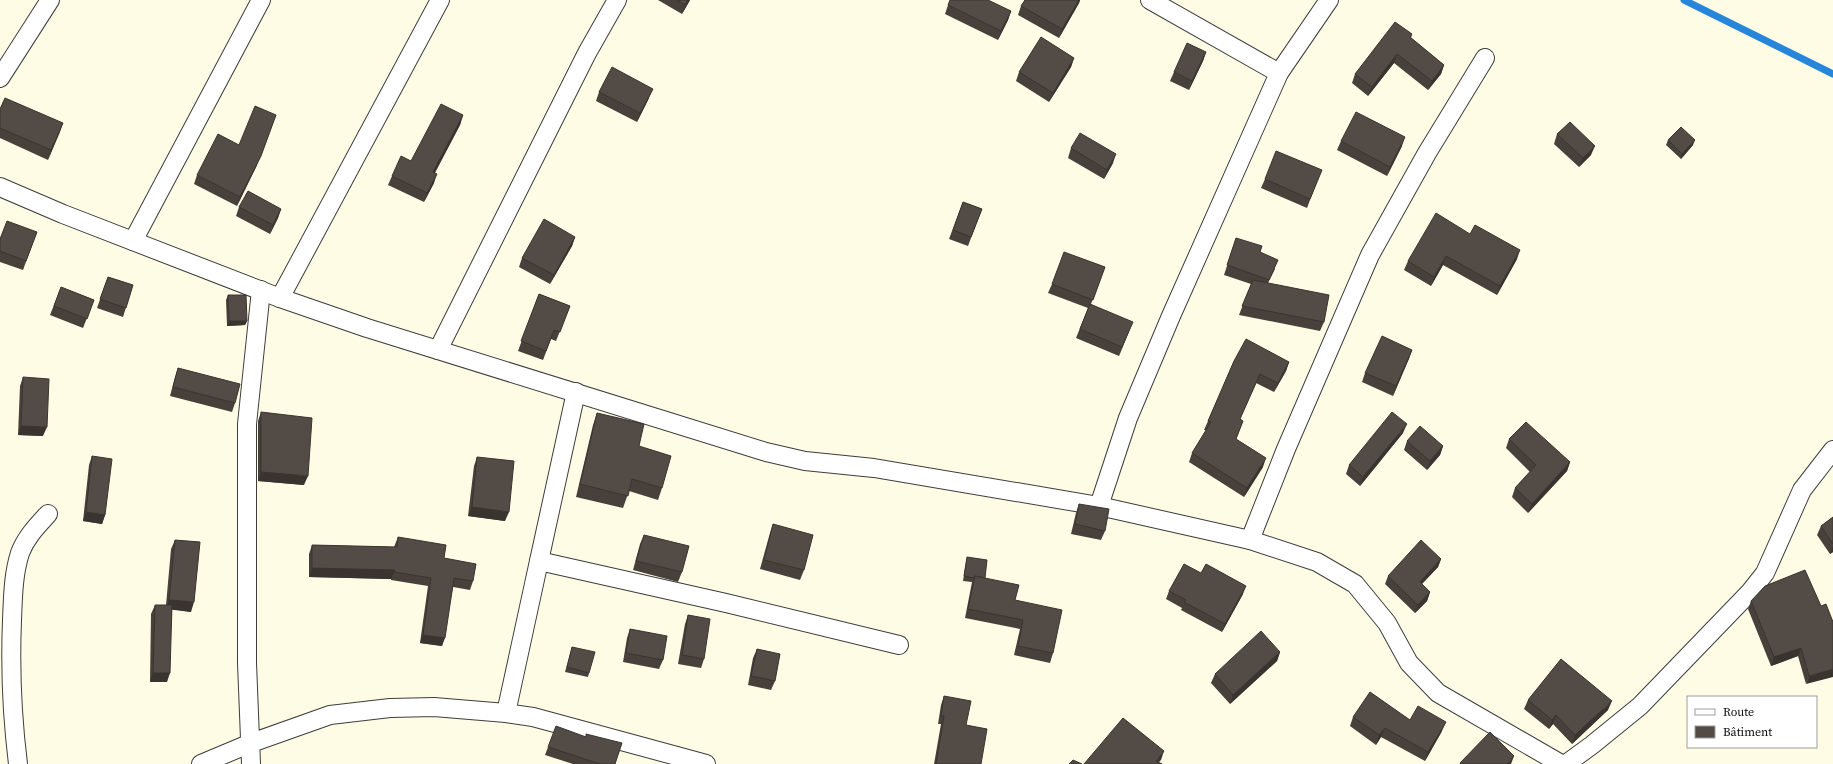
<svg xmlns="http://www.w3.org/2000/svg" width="1833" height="764" font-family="'Source Serif 4',serif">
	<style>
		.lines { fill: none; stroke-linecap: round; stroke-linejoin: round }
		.stream { stroke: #2686d9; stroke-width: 7 }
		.minor-casing { stroke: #3d3d3d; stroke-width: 20 }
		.minor { stroke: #fff; stroke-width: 18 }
		.wall { fill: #47403b }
		.shaded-wall { fill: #3a3430 }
		.building { fill: #534b45; stroke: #3a3430 }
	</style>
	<rect width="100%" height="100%" fill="#fffce6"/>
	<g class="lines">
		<polyline class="stream" points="1684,0 1833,74"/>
		<defs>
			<g id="minor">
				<polyline points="1150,0 1279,73"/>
				<polyline points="0,78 50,0"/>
				<polyline points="0,187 63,214 280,298 367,328 766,452 805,461 874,468 1099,506 1250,540 1317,562 1355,584 1387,623 1409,663 1438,693 1561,764"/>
				<polyline points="133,241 261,0"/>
				<polyline points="280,298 440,0"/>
				<polyline points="438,350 587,53 617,0"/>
				<polyline points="1099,506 1128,418 1171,316 1279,73 1329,0"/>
				<polyline points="1250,540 1286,449 1370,255 1427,153 1485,58"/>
				<polyline points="539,561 576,392"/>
				<polyline points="506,713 539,561 726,603 899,645"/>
				<path d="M18 764C12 716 10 669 12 620 13 598 13 575 20 553 26 537 37 526 48 514"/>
				<polyline points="201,764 251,743 330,715 390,708 434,707 506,713 533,717 706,764"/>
				<polyline points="251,764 247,663 247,424 261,290"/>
				<polyline points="1566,764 1592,745 1640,706 1750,592 1765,573 1802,490 1833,450"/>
			</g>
		</defs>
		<use href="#minor" class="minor-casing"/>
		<use href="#minor" class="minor"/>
	</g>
	<g class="wall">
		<polygon points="658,0 690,0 682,14"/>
		<polygon points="1025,0 1080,0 1079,3 1059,38 1018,15 1021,6"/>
		<polygon points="948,5 1011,11 1008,20 998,40 945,14"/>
		<polygon points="1412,34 1411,38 1444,65 1441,74 1428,90 1394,63 1368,96 1352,83 1355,74"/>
		<polygon points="1206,52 1203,61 1189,90 1170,81 1174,72"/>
		<polygon points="1074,58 1071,67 1049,102 1016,81 1019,72"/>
		<polygon points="599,92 649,98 637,122 596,101"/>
		<polygon points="0,109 63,123 48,160 0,138"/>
		<polygon points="463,115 460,125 435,173 434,183 424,202 388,185 392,176 411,161"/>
		<polygon points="1557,134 1591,155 1579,167 1554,144"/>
		<polygon points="1668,140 1693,145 1681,159 1666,145"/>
		<polygon points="1341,141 1402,146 1387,176 1337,150"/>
		<polygon points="1071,148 1113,163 1104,179 1068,158"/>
		<polygon points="257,165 237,206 194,184 197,175"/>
		<polygon points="1265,179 1318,179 1307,208 1261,188"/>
		<polygon points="963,202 982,209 968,246 949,239"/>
		<polygon points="239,207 281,209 278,218 270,234 236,216"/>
		<polygon points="37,232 23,270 0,262 0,239"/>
		<polygon points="1470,234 1517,259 1497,295 1443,265 1431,286 1404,270 1408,261"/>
		<polygon points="575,237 572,246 550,284 519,267 522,258"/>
		<polygon points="1236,238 1260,252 1275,269 1268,283 1324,322 1320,331 1239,315 1251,284 1224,275"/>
		<polygon points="1105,267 1091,304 1129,331 1119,356 1076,338 1088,308 1048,293 1052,284"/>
		<polygon points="108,277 133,285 123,317 97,308"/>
		<polygon points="61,287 94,300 83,328 50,315"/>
		<polygon points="539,294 570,306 556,341 551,339 543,360 518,351"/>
		<polygon points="228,295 247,321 245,325 227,326 226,300"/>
		<polygon points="1412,350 1393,396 1362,382 1365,373"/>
		<polygon points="1234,361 1289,362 1286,371 1274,392 1256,383 1240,419 1243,421 1236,439 1263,467 1244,497 1189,462 1192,453 1206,430 1204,430 1208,421"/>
		<polygon points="178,368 235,403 232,412 170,396 175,377"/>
		<polygon points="23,377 43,436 18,435 20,386"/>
		<polygon points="261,412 304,485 258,481 258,421"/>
		<polygon points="597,413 639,446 662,488 658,500 629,491 623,508 576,497 593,425"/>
		<polygon points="1403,433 1360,486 1346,474 1349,465"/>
		<polygon points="1509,439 1570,462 1567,471 1528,513 1512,497 1515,488 1530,472 1506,448"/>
		<polygon points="1407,441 1443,446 1440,455 1427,470 1404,450"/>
		<polygon points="92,456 105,515 102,524 83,521 89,465"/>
		<polygon points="477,457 505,521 468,516 474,466"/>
		<polygon points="1079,504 1105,531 1101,540 1071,534 1076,513"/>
		<polygon points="1833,517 1833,552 1830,554 1817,535 1821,526"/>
		<polygon points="773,524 804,570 800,580 760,569 770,533"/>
		<polygon points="644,535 682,572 678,582 633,570 640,544"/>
		<polygon points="398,537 444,558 473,581 470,590 453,587 442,646 420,643 428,586 391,580 391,579 309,577 309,554 312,545 394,547"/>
		<polygon points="175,540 191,612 172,609 167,682 150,682 151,614 155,605 166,605 171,549"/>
		<polygon points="967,557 985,578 1015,600 1053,653 1050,663 1014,655 1020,629 965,618 972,582 963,581 966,562"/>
		<polygon points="1441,559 1438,567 1422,584 1430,592 1427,601 1415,613 1385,584 1388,576"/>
		<polygon points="1201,573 1243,594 1222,632 1181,610 1182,608 1166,599 1169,591"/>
		<polygon points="1751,601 1821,606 1833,622 1806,684 1798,656 1771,666 1748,609"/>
		<polygon points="688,615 704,659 701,668 678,664 685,624"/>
		<polygon points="630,629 663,660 659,669 623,662 627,638"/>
		<polygon points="572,647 589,673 588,677 565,672"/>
		<polygon points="757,649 775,681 771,690 748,685 753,658"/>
		<polygon points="1280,652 1277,661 1230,704 1211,683 1215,674"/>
		<polygon points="944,696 966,725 981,764 934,764 941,724 938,724 941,705"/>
		<polygon points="1528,700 1608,710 1572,744 1553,724 1549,729 1524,709"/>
		<polygon points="1353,717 1410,720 1442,731 1425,761 1381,737 1376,745 1350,726"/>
		<polygon points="586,737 615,764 573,764 545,755 548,747"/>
	</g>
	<g class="shaded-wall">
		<polygon points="688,0 690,0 682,14 685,5"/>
		<polygon points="1079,0 1080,0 1079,3 1059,38 1062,29"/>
		<polygon points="1011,11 1008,20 998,40 1001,31"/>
		<polygon points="1206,52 1203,61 1189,90 1192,81"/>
		<polygon points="1397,54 1394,63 1368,96 1372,87"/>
		<polygon points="1074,58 1071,67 1049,102 1053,93"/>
		<polygon points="1444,65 1441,74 1428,90 1432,81"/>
		<polygon points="653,89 649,98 637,122 640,113"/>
		<polygon points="276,115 257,165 237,206 240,197"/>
		<polygon points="463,115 460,125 430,181 433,172"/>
		<polygon points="63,123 60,132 48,160 51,150"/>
		<polygon points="1405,137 1402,146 1387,176 1390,167"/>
		<polygon points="1695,140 1693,145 1681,159 1682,154"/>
		<polygon points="1595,146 1591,155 1579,167 1583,158"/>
		<polygon points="1116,154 1113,163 1104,179 1107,170"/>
		<polygon points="437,174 434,183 424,202 427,193"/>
		<polygon points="281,209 278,218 270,234 273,225"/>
		<polygon points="575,237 572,246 550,284 554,275"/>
		<polygon points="1520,250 1517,259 1497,295 1500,286"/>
		<polygon points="1446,256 1443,265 1431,286 1434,277"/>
		<polygon points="229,321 247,321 245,325 227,326"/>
		<polygon points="1133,322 1129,331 1119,356 1122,347"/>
		<polygon points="1412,350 1409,359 1393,396 1396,386"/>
		<polygon points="1289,362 1286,371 1274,392 1278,383"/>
		<polygon points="1407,424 1403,433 1360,486 1363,477"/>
		<polygon points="21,426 47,427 43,436 18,435"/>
		<polygon points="1443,446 1440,455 1427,470 1430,461"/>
		<polygon points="1266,458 1263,467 1244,497 1247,488"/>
		<polygon points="1570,462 1567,471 1528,513 1532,504"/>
		<polygon points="261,472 308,476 304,485 258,481"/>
		<polygon points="472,507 509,512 505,521 468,516"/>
		<polygon points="86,512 105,515 102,524 83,521"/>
		<polygon points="1833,546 1833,552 1830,554"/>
		<polygon points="1441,559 1438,567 1416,590 1420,582"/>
		<polygon points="312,568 395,570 391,579 309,577"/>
		<polygon points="1246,586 1243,594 1222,632 1225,624"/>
		<polygon points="1430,592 1427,601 1415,613 1418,605"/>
		<polygon points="169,600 194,602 191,612 166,609"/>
		<polygon points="423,635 445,638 442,646 420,643"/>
		<polygon points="1801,648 1798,656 1771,666 1774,657"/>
		<polygon points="1280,652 1277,661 1230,704 1233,695"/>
		<polygon points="1833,669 1833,677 1806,684 1809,676"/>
		<polygon points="153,673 170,673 167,682 150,682"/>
		<polygon points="1612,701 1608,710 1572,744 1575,735"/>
		<polygon points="1556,715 1553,724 1549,729 1552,720"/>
		<polygon points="1446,722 1442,731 1425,761 1428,752"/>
		<polygon points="1385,728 1381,737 1376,745 1379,735"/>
		<polygon points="1164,751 1161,760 1157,764 1156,761"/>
		<polygon points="1514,756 1511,764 1507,764"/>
	</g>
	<g class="building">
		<polygon points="677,0 688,0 685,5"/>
		<polygon points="950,0 988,0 1011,11 1001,31 948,5"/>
		<polygon points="1025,0 1079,0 1062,29 1021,6"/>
		<polygon points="1395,22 1412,34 1410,37 1444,65 1432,81 1397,54 1372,87 1355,74"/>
		<polygon points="1041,37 1074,58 1053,93 1019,72"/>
		<polygon points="1187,43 1206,52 1192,81 1174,72"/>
		<polygon points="612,67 653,89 640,113 599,92"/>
		<polygon points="5,98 63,123 51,150 0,128 0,109"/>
		<polygon points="441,104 463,115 433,172 437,174 427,193 392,176 401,156 411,161"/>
		<polygon points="255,106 276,115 261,156 240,197 197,175 218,134 239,145"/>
		<polygon points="1356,112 1405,137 1390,167 1341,141"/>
		<polygon points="1570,122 1595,146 1583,158 1557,134"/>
		<polygon points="1681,127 1695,140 1682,154 1668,140"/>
		<polygon points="1080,133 1116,154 1107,170 1071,148"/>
		<polygon points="1276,151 1322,170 1310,199 1265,179"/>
		<polygon points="248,191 281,209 273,225 239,207"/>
		<polygon points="963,202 982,209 971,237 953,230"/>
		<polygon points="1436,213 1470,234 1475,225 1520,250 1500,286 1446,256 1434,277 1408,261"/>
		<polygon points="544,219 575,237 554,275 522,258"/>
		<polygon points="7,221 37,232 26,261 0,251 0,239"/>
		<polygon points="1236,238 1262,246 1260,252 1278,260 1269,280 1227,265"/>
		<polygon points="1064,252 1105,267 1093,300 1052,284"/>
		<polygon points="108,277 133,285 126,308 100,299"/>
		<polygon points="1253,280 1329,295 1324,322 1242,306"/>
		<polygon points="61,287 94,300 87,319 54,306"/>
		<polygon points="539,294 570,306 560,332 554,330 546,351 521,341"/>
		<polygon points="228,295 246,295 247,321 229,321"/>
		<polygon points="1090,304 1133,322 1122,347 1080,329"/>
		<polygon points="1382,336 1412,350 1396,386 1365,373"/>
		<polygon points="1246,339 1289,362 1278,383 1260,374 1240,419 1243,421 1236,439 1266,458 1247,488 1192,453 1211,422 1208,421 1234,361"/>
		<polygon points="178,368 240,384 235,403 173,387"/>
		<polygon points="23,377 49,379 47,427 21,426"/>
		<polygon points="261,412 312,418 308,476 261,472"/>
		<polygon points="1392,412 1407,424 1363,477 1349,465"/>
		<polygon points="597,413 644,424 639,446 671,456 662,488 632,479 628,496 580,484"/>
		<polygon points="1526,422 1570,462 1532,504 1515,488 1536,465 1509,439"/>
		<polygon points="1420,426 1443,446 1430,461 1407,441"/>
		<polygon points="92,456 112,459 105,515 86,512"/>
		<polygon points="477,457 514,461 509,512 472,507"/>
		<polygon points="1079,504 1109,509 1105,531 1075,524"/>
		<polygon points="1833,517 1833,544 1821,526"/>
		<polygon points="773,524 813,535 804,570 764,560"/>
		<polygon points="644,535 689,546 682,572 636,561"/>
		<polygon points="398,537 446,545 444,558 476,564 473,581 454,578 445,638 423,635 431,578 394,572 395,570 312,568 312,545 397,547"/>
		<polygon points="175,540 200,542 194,602 169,600"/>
		<polygon points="1421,540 1441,559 1420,582 1430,592 1418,605 1388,576"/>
		<polygon points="967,557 987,560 985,578 975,576 974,578 964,576"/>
		<polygon points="1184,564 1201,573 1206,564 1246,586 1225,624 1184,602 1186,600 1169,591"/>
		<polygon points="1805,570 1821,606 1826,604 1833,622 1833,669 1809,676 1801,648 1774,657 1751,601 1765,586"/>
		<polygon points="975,576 1019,585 1015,600 1062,610 1053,653 1018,646 1023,620 968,609"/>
		<polygon points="155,605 172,605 170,673 153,673"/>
		<polygon points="688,615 710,619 704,659 682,655"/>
		<polygon points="630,629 667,636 663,660 626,653"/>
		<polygon points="1261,631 1280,652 1233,695 1215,674"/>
		<polygon points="572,647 595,652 589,673 567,667"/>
		<polygon points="757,649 780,654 775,681 751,676"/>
		<polygon points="1561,659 1612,701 1575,735 1556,715 1552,720 1528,700"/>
		<polygon points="1370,692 1410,720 1418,706 1446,722 1428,752 1385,728 1379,735 1353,717"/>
		<polygon points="944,696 971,701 966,725 987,729 981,764 936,764 944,716 941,716"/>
		<polygon points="1123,718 1164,751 1156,761 1162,764 1084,764"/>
		<polygon points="556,726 586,737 586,734 622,743 615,764 600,764 548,747"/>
		<polygon points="1490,732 1514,756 1507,764 1461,764 1460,763"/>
		<polygon points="1073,760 1082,764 1069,764"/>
	</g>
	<rect x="1687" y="696" width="130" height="52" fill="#ffffff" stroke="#9d9d9d"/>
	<rect x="1695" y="709" width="20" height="6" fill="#ffffff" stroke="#9d9d9d"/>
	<text x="1723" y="716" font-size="12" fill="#0a0a0a">Route</text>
	<rect x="1695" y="726" width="20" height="12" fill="#534b45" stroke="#9d9d9d"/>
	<text x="1723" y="736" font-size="12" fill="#0a0a0a">Bâtiment</text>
</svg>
